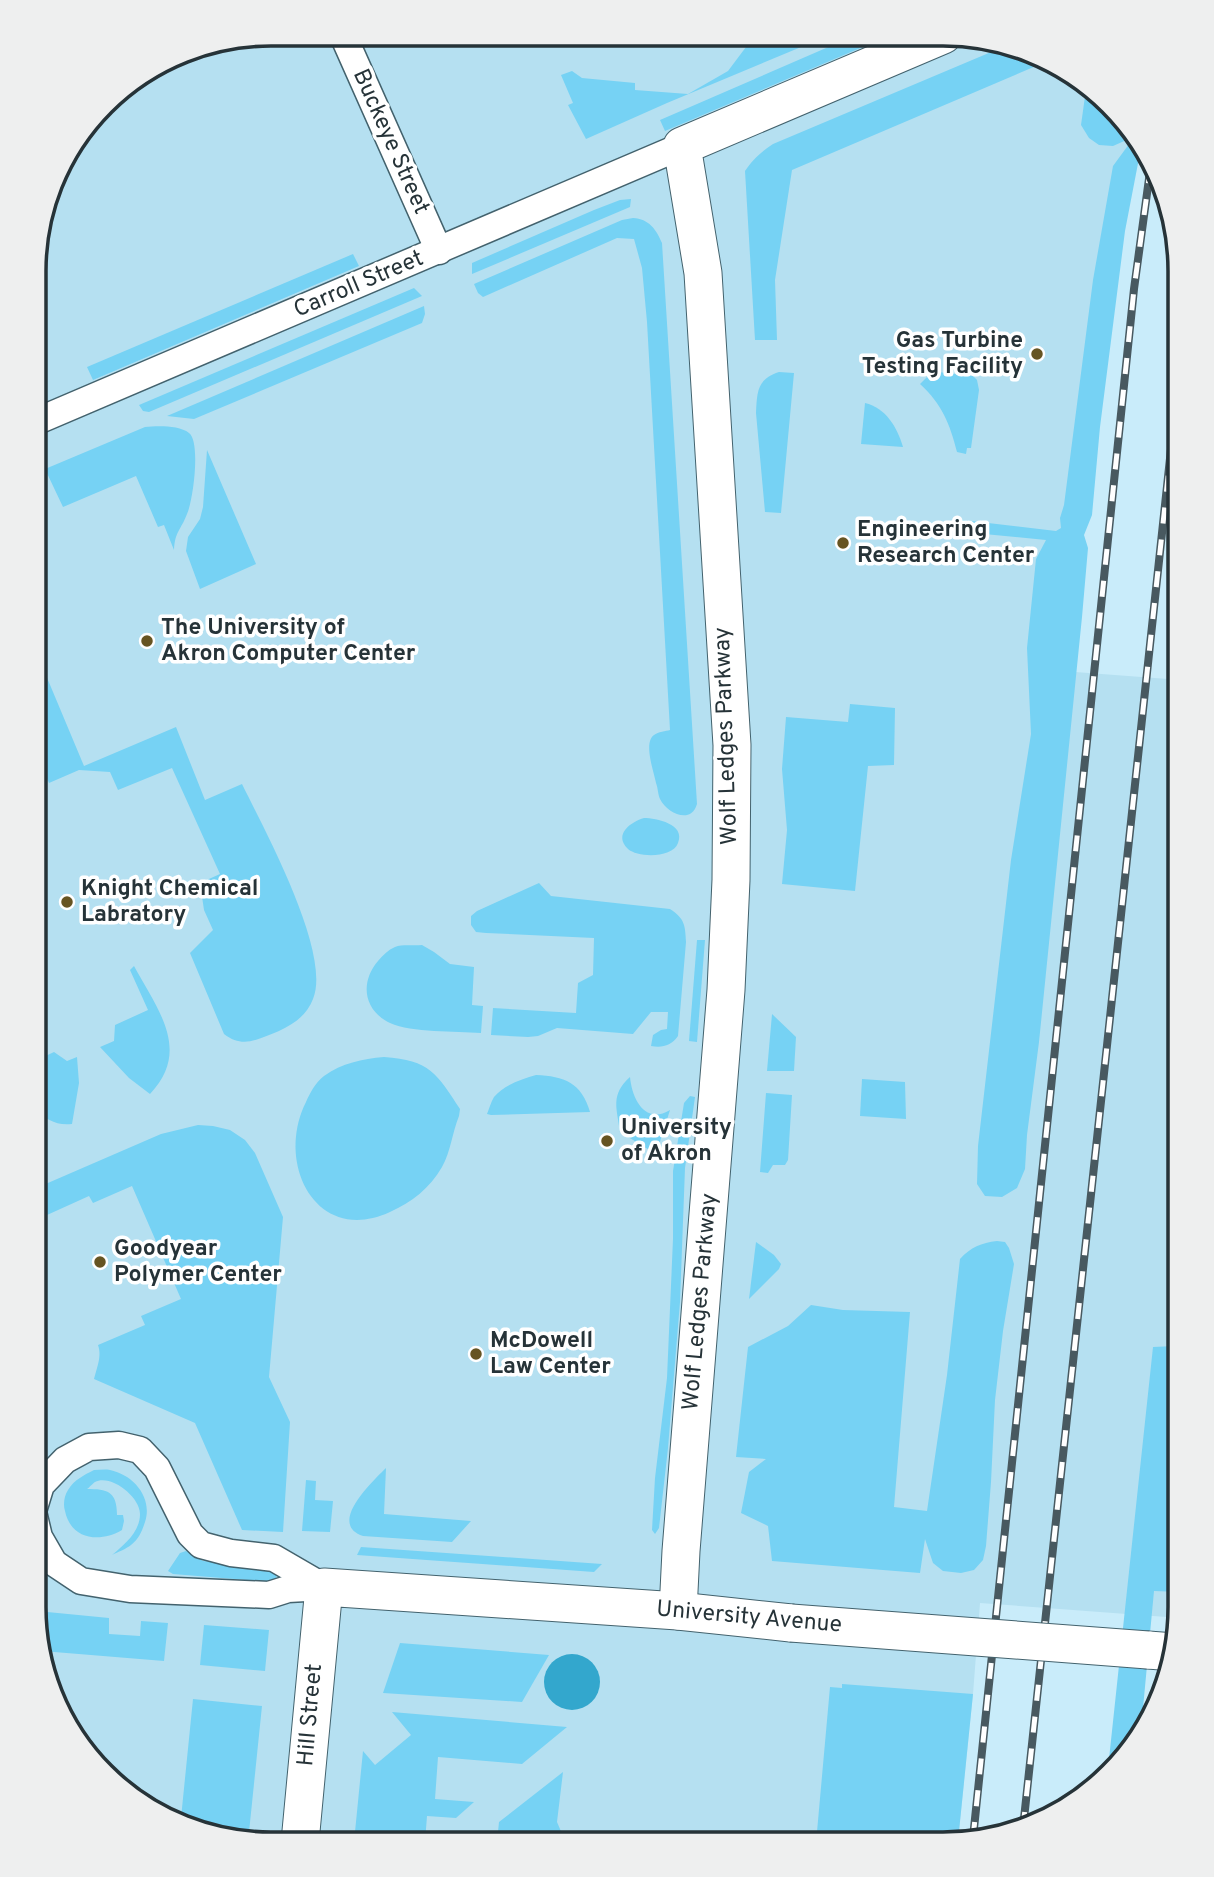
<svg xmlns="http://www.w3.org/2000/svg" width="1214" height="1877" font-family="Overpass,sans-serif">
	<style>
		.built { fill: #b5e0f1 }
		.green { fill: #76d2f4 }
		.water { fill: #33a7cd }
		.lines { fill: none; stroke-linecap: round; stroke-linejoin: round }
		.street-casing { stroke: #43626d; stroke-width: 29 }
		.secondary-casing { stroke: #43626d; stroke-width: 39 }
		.street { stroke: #fff; stroke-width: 26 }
		.secondary { stroke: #fff; stroke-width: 37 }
		.rail-casing { stroke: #485960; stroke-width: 8 }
		.rail { stroke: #fff; stroke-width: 5; stroke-dasharray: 16; stroke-linecap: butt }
		.secondary-bridge-casing { stroke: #43626d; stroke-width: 39; stroke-linecap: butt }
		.secondary-bridge { stroke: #fff; stroke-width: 37 }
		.poi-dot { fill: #665422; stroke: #fff; stroke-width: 2.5 }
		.labels { text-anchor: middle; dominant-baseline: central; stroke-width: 7; stroke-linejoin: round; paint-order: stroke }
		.street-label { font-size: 23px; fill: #263338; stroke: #fff }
		.poi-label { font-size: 23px; font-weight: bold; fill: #263338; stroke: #fff; text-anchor: start }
		.rim { fill: none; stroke: #263338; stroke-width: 3.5 }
	</style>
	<rect width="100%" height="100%" fill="#c9ecfa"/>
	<polygon class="built" points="270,33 975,35 1088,82 1130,137 1078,512 1062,671 1181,680 1180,1618 980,1603 973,1694 958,1841 944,1844 240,1842 126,1795 51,1698 33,1607 35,240 58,165 114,92 180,51"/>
	<g class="green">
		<polygon points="755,35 830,35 667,103 586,139 568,105 573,103 561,75 572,71 582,78 635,83 635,90 688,94 728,71"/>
		<polygon points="856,35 891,35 665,131 660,120"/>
		<path d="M1003 47 1043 63 792 170 775 280 777 340H755L745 171C753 159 761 152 773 144Z"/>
		<polygon points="1087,82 1088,82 1131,138 1113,146 1099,145 1089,138 1081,125"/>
		<polygon points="1132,140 1140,150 1140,153 1125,231 1100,427 1092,515 1084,535 1088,548 1082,617 1039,1042 1027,1135 1025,1169 1017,1188 1002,1197 985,1196 977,1184 978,1146 1011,860 1031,734 1027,648 1036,559 1046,540 953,531 954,519 1056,531 1061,528 1060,518 1064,505 1093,280 1113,166"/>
		<polygon points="631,199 630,207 472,274 472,263 594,210 620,200"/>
		<path d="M633 218C649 219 656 229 662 243L697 804C691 825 667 813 660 799 658 795 658 788 656 783 654 772 643 743 654 735 658 732 666 731 670 730L647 322 642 268 634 239 617 238 483 297 478 293 474 284 622 220Z"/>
		<polygon points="353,254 359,266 93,380 87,367"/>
		<polygon points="414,288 422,296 149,412 143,411 139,405"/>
		<polygon points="424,306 425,314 422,323 194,419 167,416"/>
		<path d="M779 372 794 373 781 513 765 512 756 413C757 392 757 379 779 372Z"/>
		<path d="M938 372 973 376 977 380 979 390 971 448H967L966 454 957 452C950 424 942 404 920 384L929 375Z"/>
		<path d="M865 403C886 408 897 427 903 447L861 444Z"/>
		<path d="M145 427C157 426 179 425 189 433 201 442 193 501 187 514 181 530 175 531 174 550L164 525 158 527 136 476 63 507 45 469Z"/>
		<polygon points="207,450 256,564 200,589 186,551 188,537 200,519 203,507"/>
		<path d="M35 649 84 766 176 727 205 800 242 784C264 829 332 953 313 999 307 1015 294 1024 279 1031 258 1039 243 1049 224 1034L190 953 213 930 204 910 200 883 220 874 172 768 118 790 110 772 79 770 49 783 34 749 35 690 41 687 35 670Z"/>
		<polygon points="850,704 895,708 894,765 868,766 855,891 782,884 787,830 782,769 786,717 848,722"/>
		<path d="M644 818C656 818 686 824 678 843 673 858 638 858 628 849 613 834 631 822 644 818Z"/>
		<path d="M539 883 551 896 670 909C685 919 685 925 686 942L678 1036C671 1046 662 1048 651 1046L653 1035 661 1030 667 1029 668 1012H651L633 1034 557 1028 538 1036 528 1037 491 1035 493 1008 576 1013 578 983 593 975 594 938 486 933 476 932 471 925V916L477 911Z"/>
		<polygon points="697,940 705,940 697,1042 689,1041"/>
		<path d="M422 945 434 952 450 964 474 967 472 1005 483 1006 481 1033C455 1031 412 1033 390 1023 363 1010 360 982 378 961 383 955 388 950 395 947 402 944 414 946 422 945Z"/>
		<path d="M134 966C157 1009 192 1050 150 1094L129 1078 100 1047 114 1041 115 1025 148 1010 130 970Z"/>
		<polygon points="772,1014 796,1037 794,1071 767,1071"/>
		<path d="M54 1052 67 1061 77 1057 79 1083 72 1124C56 1126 46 1119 34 1109V1055L37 1060Z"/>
		<path d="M384 1057C430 1060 437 1074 460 1109L459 1116C452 1133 451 1151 442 1167 430 1188 412 1202 390 1212 316 1246 275 1163 306 1102 310 1093 315 1083 324 1076 342 1063 362 1059 384 1057Z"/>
		<path d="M536 1075C564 1076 582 1083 590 1112L491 1115 487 1114C489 1109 491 1102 494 1097 504 1085 522 1079 536 1075Z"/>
		<path d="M630 1077C632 1099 645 1125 670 1110L658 1148 651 1151 620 1132C617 1108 610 1095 630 1077Z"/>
		<polygon points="862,1079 905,1082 906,1119 860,1116"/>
		<polygon points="766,1093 792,1095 788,1160 785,1165 773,1165 768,1173 760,1172"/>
		<polygon points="690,1096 695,1097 685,1168 680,1302 668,1448 659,1528 655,1534 652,1530 655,1478 667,1378 673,1239 673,1171 684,1103"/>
		<path d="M198 1125 213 1126 230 1130 245 1140 255 1153 283 1217 269 1377 290 1422 283 1532 242 1530 195 1423 94 1379C97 1367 102 1356 98 1345L145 1325 141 1316 181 1299 132 1186 93 1203 89 1196 47 1215 34 1226V1189L161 1134Z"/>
		<path d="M997 1241 1005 1242 1009 1248 1014 1264 1003 1331 995 1400 991 1482 986 1546 983 1560 974 1570 961 1573 943 1571 933 1563 925 1539 920 1573 772 1561 768 1526 741 1513 749 1472 766 1459 736 1457 748 1347 788 1326 811 1305 843 1310 910 1312 894 1507 927 1511 947 1375 960 1259C971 1247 981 1243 997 1241Z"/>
		<polygon points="756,1242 774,1255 781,1264 779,1269 749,1299"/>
		<polygon points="1180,1282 1180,1592 1154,1591 1143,1708 1150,1716 1132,1751 1121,1759 1109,1759 1153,1347 1175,1346"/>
		<path d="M386 1468 384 1514 471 1521 452 1542 363 1536C327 1524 372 1482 386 1468Z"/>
		<path d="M94 1470C99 1470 105 1469 110 1470 134 1475 153 1498 145 1522 142 1531 139 1539 131 1545 126 1549 118 1552 112 1555 124 1545 140 1532 140 1514 140 1497 111 1474 95 1482 93 1483 89 1488 87 1489 107 1489 117 1491 117 1515H123L124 1521 122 1530C100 1543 71 1540 65 1511 63 1505 64 1496 68 1490 74 1480 84 1475 94 1470Z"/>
		<polygon points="306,1480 316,1481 315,1500 333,1501 330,1532 302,1531"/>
		<polygon points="361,1547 602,1564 594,1572 357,1555"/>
		<polygon points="186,1551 203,1561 274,1567 278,1572 276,1578 270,1582 173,1574 168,1571 180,1553"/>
		<polygon points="37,1611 109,1618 109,1634 140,1636 141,1621 168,1623 164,1661 42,1651 36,1622"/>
		<polygon points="204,1625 269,1630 265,1671 200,1665"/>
		<polygon points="400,1643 549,1655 522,1702 383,1693"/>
		<polygon points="842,1684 973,1694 958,1841 944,1844 816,1843 830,1687 842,1688"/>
		<polygon points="193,1699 262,1706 248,1842 240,1842 181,1818"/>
		<polygon points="392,1712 567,1727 522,1764 438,1757 435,1799 474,1802 456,1818 427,1816 425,1842 354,1842 363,1751 375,1765 411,1735"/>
		<polygon points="563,1772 557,1822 566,1843 497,1842 499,1822"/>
	</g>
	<circle class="water" cx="572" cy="1682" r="28"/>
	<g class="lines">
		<defs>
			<g id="street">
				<polyline points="342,33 439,251"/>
				<polyline points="35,422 682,146"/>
				<polyline points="33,1511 41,1485 65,1460 89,1447 119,1445 140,1450 157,1468 190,1534 201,1545 231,1553 274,1558 324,1587"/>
				<polyline points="33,1512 39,1537 54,1563 81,1581 130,1589 269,1595 288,1589 324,1587"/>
			</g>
			<g id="secondary">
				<polyline points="678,1611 681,1551 726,990 731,880 732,745 703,273 682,146 943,35"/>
				<polyline points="1148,1650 1174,1652"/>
				<polyline points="300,1842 324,1587 678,1611 791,1623"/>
			</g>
		</defs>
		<use href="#street" class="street-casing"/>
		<use href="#secondary" class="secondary-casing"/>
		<use href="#street" class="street"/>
		<use href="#secondary" class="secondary"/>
		<defs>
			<g id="rail">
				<polyline points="1023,1828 1181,356"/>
				<polyline points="973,1838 1134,289 1151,164"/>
			</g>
		</defs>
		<use href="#rail" class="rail-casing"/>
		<use href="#rail" class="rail"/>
		<defs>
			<polyline id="secondary-bridge" points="791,1623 1148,1650"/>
		</defs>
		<use href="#secondary-bridge" class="secondary-bridge-casing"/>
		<use href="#secondary-bridge" class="secondary-bridge"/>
	</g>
	<g class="poi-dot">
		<circle cx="1037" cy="354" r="7"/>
		<circle cx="843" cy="543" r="7"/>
		<circle cx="147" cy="641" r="7"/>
		<circle cx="67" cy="902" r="7"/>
		<circle cx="607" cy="1141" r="7"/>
		<circle cx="100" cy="1262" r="7"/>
		<circle cx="476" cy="1354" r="7"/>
	</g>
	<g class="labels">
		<g class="street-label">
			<text transform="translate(390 142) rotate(66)">Buckeye Street</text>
			<text transform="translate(359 285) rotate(-23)">Carroll Street</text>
			<text transform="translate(727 736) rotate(-92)">Wolf Ledges Parkway</text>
			<text transform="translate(701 1302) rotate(-85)">Wolf Ledges Parkway</text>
			<text transform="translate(749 1618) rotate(5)">University Avenue</text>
			<text transform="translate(311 1715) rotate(-85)">Hill Street</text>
		</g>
		<g class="poi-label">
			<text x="1023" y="341" text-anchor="end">Gas Turbine<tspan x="1023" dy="26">Testing Facility</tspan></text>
			<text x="857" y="530">Engineering<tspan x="857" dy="26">Research Center</tspan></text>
			<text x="161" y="628">The University of<tspan x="161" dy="26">Akron Computer Center</tspan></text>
			<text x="81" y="889">Knight Chemical<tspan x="81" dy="26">Labratory</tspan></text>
			<text x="621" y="1128">University<tspan x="621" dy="26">of Akron</tspan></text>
			<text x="114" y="1249">Goodyear<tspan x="114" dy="26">Polymer Center</tspan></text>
			<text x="490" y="1341">McDowell<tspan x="490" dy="26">Law Center</tspan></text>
		</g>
	</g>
	<path d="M0 0H1214V1877H0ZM271 46H943A225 225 0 0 1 1168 271V1607A225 225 0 0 1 943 1832H271A225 225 0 0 1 46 1607V271A225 225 0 0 1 271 46Z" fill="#eeefef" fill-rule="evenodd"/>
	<path class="rim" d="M271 46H943A225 225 0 0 1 1168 271V1607A225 225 0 0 1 943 1832H271A225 225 0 0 1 46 1607V271A225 225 0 0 1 271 46Z"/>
</svg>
